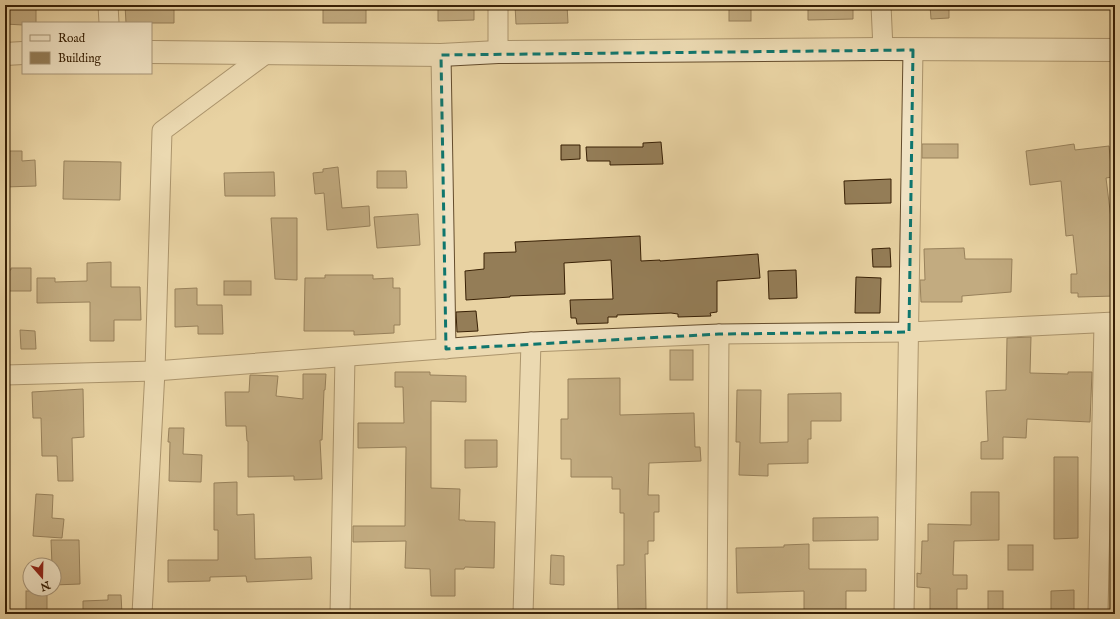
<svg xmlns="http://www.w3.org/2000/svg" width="1120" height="619" font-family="'IM FELL English',serif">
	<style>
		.building { fill: #947d57; stroke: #382005 }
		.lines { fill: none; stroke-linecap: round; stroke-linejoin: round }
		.minor-casing { stroke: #644c2c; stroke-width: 21 }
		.tertiary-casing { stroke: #644c2c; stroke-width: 24 }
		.minor { stroke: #f0e2c3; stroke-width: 19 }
		.tertiary { stroke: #f0e2c3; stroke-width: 22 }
		.marked { fill: none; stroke: #0f766e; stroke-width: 3; stroke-dasharray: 8 5; stroke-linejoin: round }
	</style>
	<rect width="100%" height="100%" fill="#e8d2a2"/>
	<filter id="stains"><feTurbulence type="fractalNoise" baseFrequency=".005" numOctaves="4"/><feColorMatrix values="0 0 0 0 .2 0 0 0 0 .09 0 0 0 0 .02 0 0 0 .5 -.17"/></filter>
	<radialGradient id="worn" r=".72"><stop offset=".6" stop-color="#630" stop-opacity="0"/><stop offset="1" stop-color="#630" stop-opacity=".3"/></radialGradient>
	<g class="building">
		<polygon points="5,5 36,5 36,23 23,23 23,25 5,24"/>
		<polygon points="125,5 174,5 174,23 126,23"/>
		<polygon points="438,5 474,5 474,20 438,21"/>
		<polygon points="515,5 567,5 568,23 516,24"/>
		<polygon points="808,5 853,5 853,19 808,20"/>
		<polygon points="930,5 949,5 949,18 931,19"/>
		<rect x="729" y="6" width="22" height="15"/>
		<rect x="323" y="8" width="43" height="15"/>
		<polygon points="661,142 663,164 610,165 610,161 587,161 586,147 643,147 643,143"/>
		<rect x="922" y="144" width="36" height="14"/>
		<polygon points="1074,144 1075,150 1109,146 1112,177 1106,178 1115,251 1115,296 1078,297 1078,293 1071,293 1071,274 1077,274 1073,235 1066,236 1061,181 1030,185 1026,151"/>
		<polygon points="561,145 580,145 580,159 561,160"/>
		<polygon points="7,151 22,151 22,161 35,160 36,186 5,187 5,161 7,161"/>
		<polygon points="64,161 121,162 120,200 63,199"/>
		<polygon points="338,167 342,208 369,206 370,226 327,230 324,193 315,194 313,173 323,172 323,169"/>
		<polygon points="377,171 406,171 407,188 377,188"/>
		<polygon points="274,172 275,196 225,196 224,173"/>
		<polygon points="891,179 891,203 845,204 844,181"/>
		<polygon points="418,214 420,245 377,248 374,217"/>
		<polygon points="271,218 297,218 297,280 275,279"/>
		<polygon points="640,236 641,261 660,260 660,261 758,254 760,278 717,281 717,312 710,313 711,316 678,317 678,314 671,313 617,315 617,317 608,317 608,323 577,324 576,318 571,318 570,300 613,299 611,260 564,263 565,294 510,296 510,297 466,300 465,271 484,269 484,253 516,252 515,242"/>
		<polygon points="890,248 891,267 873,267 872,249"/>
		<polygon points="964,248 965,259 1012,259 1011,292 962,296 962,302 921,302 920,280 925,280 924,249"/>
		<polygon points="111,262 111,287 140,287 141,320 114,320 114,341 90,341 90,302 37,303 37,278 55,278 55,282 87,281 87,263"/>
		<polygon points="11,268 31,268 31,291 5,291 5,270 11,270"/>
		<polygon points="796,270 797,298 769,299 768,271"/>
		<polygon points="325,275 373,275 373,279 393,278 393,288 400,288 400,325 394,325 394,333 354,335 354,331 304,331 305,278 325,278"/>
		<polygon points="856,277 881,278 880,313 855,313"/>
		<rect x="224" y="281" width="27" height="14"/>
		<polygon points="197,288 197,305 222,305 223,334 198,334 198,326 175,327 175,289"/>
		<polygon points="476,311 478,331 457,332 456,312"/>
		<polygon points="20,330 35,331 36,349 21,349"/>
		<polygon points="1031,337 1030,373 1068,374 1068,372 1092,372 1090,422 1027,419 1026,438 1003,437 1003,459 981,459 981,442 988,441 986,391 1006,390 1007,338"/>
		<rect x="670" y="350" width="23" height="30"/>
		<polygon points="395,372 430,372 430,375 466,376 466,402 431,401 431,488 460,489 459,520 465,520 465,521 495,522 494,568 465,567 464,569 455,569 455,596 431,596 430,569 405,568 406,541 353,542 353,526 405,526 406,447 358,448 358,423 404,423 403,387 395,387"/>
		<polygon points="303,374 326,374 325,390 324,390 322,440 320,440 322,479 294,480 294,476 248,477 248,441 247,441 246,426 226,426 225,392 249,392 250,375 278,376 276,396 303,399"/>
		<polygon points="620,378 620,415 694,413 695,447 700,447 701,461 649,463 648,495 659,495 659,512 654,512 654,541 648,541 648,554 645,554 646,609 618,610 617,565 624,565 624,513 620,513 620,489 612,489 612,477 571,477 571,459 561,459 561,419 568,419 568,379"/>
		<polygon points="83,389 84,437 72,438 73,481 58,481 57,456 42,456 41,418 33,418 32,392"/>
		<polygon points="737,390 761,390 760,443 788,442 788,394 841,393 841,421 811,421 811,439 808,439 808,463 768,464 768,476 739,475 740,442 736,442"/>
		<polygon points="169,428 184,428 183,454 202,455 201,482 169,481 170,442 168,442"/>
		<polygon points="465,440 497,440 497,467 465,468"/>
		<polygon points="1054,457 1078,457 1078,538 1054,539"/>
		<polygon points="237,482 237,515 254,514 255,559 311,557 312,579 247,582 246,576 210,577 210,581 168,582 168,560 218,560 218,530 214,530 214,483"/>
		<polygon points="971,492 999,492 999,540 954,541 953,575 967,575 967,589 957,589 957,610 930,610 930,588 917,587 917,573 921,574 922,541 928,541 928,524 971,525"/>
		<polygon points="36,494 53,495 52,518 64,519 62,538 33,536"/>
		<polygon points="878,517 878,540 813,541 813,518"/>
		<polygon points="51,540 79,540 80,584 54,585 54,565 52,565"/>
		<polygon points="809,544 809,569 866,569 866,591 846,591 846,614 804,614 804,591 737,593 736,548 784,547 784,545"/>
		<rect x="1008" y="545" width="25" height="25"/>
		<polygon points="551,555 564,556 564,585 550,584"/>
		<polygon points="1074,590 1074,614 1051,614 1051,591"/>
		<rect x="26" y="591" width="21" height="23"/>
		<rect x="988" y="591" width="15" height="23"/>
		<polygon points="108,595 121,595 122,614 83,614 83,601 108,600"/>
	</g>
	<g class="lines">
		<defs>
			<g id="minor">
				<polyline points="108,5 109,23"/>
				<polyline points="881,5 883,49"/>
				<polyline points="498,52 498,5"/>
				<polyline points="441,55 446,349"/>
				<polyline points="5,375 155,371 531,342 719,334 909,332 1115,322"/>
				<polyline points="142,614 155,371 162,131 267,53"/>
				<polyline points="340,614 345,357"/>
				<polyline points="523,614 531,342"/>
				<polyline points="717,614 719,334"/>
				<polyline points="904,614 913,50"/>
				<polyline points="1098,614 1104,323"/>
			</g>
			<g id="tertiary">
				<polyline points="151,52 441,55 498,52 883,49 1115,50"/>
				<polyline points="5,54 23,53"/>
			</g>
		</defs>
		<use href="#minor" class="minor-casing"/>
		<use href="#tertiary" class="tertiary-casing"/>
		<use href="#minor" class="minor"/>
		<use href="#tertiary" class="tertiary"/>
	</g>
	<path d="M0 0H1120V619H0ZM913 50 909 332 719 334 446 349 441 55Z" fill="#e8d2a2" fill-opacity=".55" fill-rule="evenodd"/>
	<path class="marked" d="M913 50 909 332 719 334 446 349 441 55Z"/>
	<rect width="1120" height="619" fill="none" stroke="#e8d2a2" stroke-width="20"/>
	<rect x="6" y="6" width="1108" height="607" fill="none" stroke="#382005" stroke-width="2"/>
	<rect x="10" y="10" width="1100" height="599" fill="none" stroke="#382005"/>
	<rect x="22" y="22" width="130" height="52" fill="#f0e2c3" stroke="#a69477"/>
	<rect x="30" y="35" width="20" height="6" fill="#f0e2c3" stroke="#a69477"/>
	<text x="58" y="42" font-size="12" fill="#382005">Road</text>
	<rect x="30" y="52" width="20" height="12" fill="#947d57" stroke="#a69477"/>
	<text x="58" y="62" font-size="12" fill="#382005">Building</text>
	<g transform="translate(42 577) rotate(160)"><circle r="19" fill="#f0e2c3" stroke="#a69477"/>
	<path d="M0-3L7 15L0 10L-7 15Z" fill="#8f2418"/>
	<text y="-6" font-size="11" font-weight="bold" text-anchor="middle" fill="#382005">N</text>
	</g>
	<rect width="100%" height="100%" filter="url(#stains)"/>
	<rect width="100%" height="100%" fill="url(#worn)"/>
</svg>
